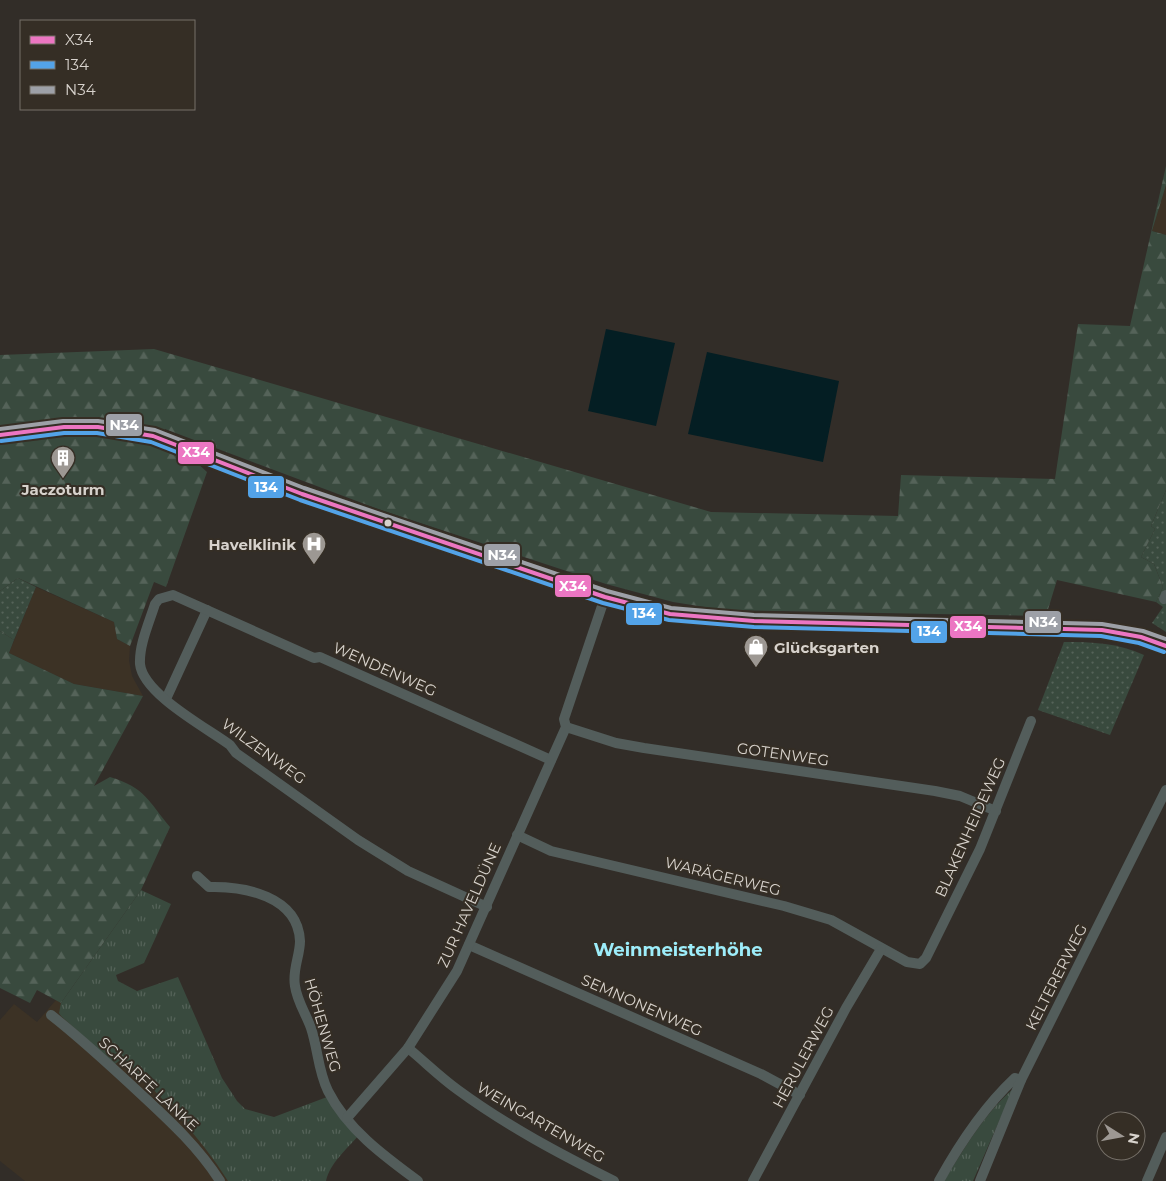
<svg xmlns="http://www.w3.org/2000/svg" width="1166" height="1181" font-family="Montserrat,sans-serif">
	<style>
		.built { fill: #3c3225 }
		.grass { fill: url(#grass-dots) }
		.forest { fill: url(#forest-firs) }
		.park { fill: url(#park-tufts) }
		.water { fill: #041e23 }
		.lines { fill: none; stroke-linecap: round; stroke-linejoin: round }
		.street { stroke: #535d5b; stroke-width: 10 }
		.secondary { stroke: #5a6865; stroke-width: 15 }
		.bus-1-casing { stroke: #352e25; stroke-width: 8 }
		.bus-2-casing { stroke: #352e25; stroke-width: 8 }
		.bus-3-casing { stroke: #352e25; stroke-width: 8 }
		.bus-1 { stroke: #ec76c2; stroke-width: 4 }
		.bus-2 { stroke: #53a3e8; stroke-width: 4 }
		.bus-3 { stroke: #9da0a7; stroke-width: 4 }
		.bus-dot { fill: #d7d2cc; stroke: #352e25; stroke-width: 2 }
		.labels { text-anchor: middle; dominant-baseline: central; stroke-width: 4; stroke-linejoin: round; paint-order: stroke }
		.poi-label { font-size: 15px; font-weight: bold; fill: #d7d2cc; stroke: #352e25 }
		.street-label { font-size: 15px; fill: #d7d2cc; stroke: #352e25 }
		.quarter-label { font-size: 18px; font-weight: bold; fill: #9dedfa; stroke: #352e25 }
		.line-badge { stroke: #352e25; stroke-width: 2 }
		.badge-label { font-size: 14px; text-anchor: middle; font-weight: bold; fill: #fff }
	</style>
	<defs>
		<pattern id="grass-dots" width="8" height="8" patternUnits="userSpaceOnUse" patternTransform="scale(1.25)"><rect width="8" height="8" fill="#394a3e"/><path d="M2 2h.1M6 6h.1" fill="none" stroke="#556359" stroke-width="1.8" stroke-linecap="round"/></pattern>
		<pattern id="forest-firs" width="22" height="20" patternUnits="userSpaceOnUse" patternTransform="scale(1.25)"><rect width="22" height="20" fill="#394a3e"/><path d="M5 1l3.5 6h-7zM16 11l3.5 6h-7z" fill="#556359"/></pattern>
		<pattern id="park-tufts" width="24" height="20" patternUnits="userSpaceOnUse" patternTransform="scale(1.25)"><rect width="24" height="20" fill="#394a3e"/><path d="M3 7l-1-3M5 7V3M7 7l1-3M15 17l-1-3M17 17v-4M19 17l1-3" fill="none" stroke="#556359"/></pattern>
	</defs>
	<rect width="100%" height="100%" fill="#322d28"/>
	<g class="built">
		<polygon points="1166,185 1166,235 1152,231"/>
		<polygon points="36,587 114,622 117,639 130,646 129,661 132,676 143,696 74,684 9,653"/>
		<polygon points="56,1000 85,1017 268,1181 25,1181 0,1161 0,1020 14,1004 37,1022"/>
	</g>
	<g class="grass">
		<polygon points="1166,490 1166,632 1152,623 1163,607 1156,602 1163,587 1154,564 1141,557 1155,529 1151,526"/>
		<polygon points="18,578 36,587 14,640 0,631 0,591"/>
		<path d="M1064 642C1093 642 1118 643 1144 655L1110 735 1038 710Z"/>
	</g>
	<g class="forest">
		<path d="M1166 166V185L1152 231 1166 235V490L1151 526 1155 529 1141 557 1154 564 1163 587 1156 602 1057 580 1046 616 724 610 673 602 606 584 378 509 165 429 163 433C101 415 62 422 0 430V355L154 349 711 512 898 516 901 475 1055 479 1078 324 1130 326Z"/>
		<path d="M76 432C118 436 175 440 207 472L166 587 154 582 130 646 117 639 114 622 18 578 0 591V440Z"/>
		<path d="M0 631 14 640 9 653 74 684 143 696 94 786 110 777C146 788 148 801 170 827L141 890 61 1003 37 990 30 1003 0 988Z"/>
	</g>
	<g class="park">
		<path d="M141 890 171 904 144 963 116 975 118 981 137 991 178 977 222 1078 237 1101 245 1109 274 1117 327 1097 358 1136C347 1149 330 1163 326 1181H228C199 1135 161 1096 122 1059L115 1064 61 1016 59 1013 61 1003Z"/>
		<path d="M1013 1089 973 1181H944C964 1149 984 1114 1013 1089Z"/>
	</g>
	<g class="water">
		<polygon points="606,329 675,343 656,426 588,411"/>
		<polygon points="707,352 839,381 823,462 688,434"/>
	</g>
	<g class="lines">
		<g class="street">
			<polyline points="1164,599 1166,595"/>
			<polyline points="166,699 207,610"/>
			<polyline points="566,727 616,743 644,748 935,791 960,796 996,811"/>
			<polyline points="517,835 551,851 784,906 831,920 907,962 920,964 926,958 980,849 1031,721"/>
			<path d="M197 876 209 887C244 886 298 896 300 941 300 956 292 970 295 986 297 1001 306 1014 311 1028 318 1049 318 1071 328 1091 347 1129 384 1156 418 1181"/>
			<path d="M487 907 408 871 358 840 236 753 230 745C207 728 143 694 140 664 139 645 149 623 155 604L159 599 173 595 314 658 320 657 551 760"/>
			<polyline points="469,945 761,1074 800,1095"/>
			<path d="M51 1015C83 1040 113 1068 143 1096 171 1122 199 1148 220 1181"/>
			<path d="M408 1048C425 1062 440 1077 458 1090 507 1126 560 1154 614 1181"/>
			<polyline points="347,1118 408,1048 457,971 566,727 564,719 605,597"/>
			<polyline points="753,1181 846,1008 881,949"/>
			<path d="M939 1181C960 1143 984 1107 1015 1078L1021 1080"/>
			<polyline points="980,1181 1021,1080 1166,790"/>
			<polyline points="1147,1181 1166,1137"/>
		</g>
		<polyline class="secondary" points="0,435 64,427 98,427 153,436 302,494 605,597 670,614 698,618 754,621 1102,630 1141,637 1166,646"/>
		<defs>
			<polyline id="bus-1" points="0,435 64,427 98,427 153,436 302,494 605,597 670,614 754,621 1102,630 1141,637 1166,646"/>
			<polyline id="bus-2" points="1,441 64,433 97,433 151,442 300,500 603,603 669,620 754,627 1101,636 1139,643 1164,652"/>
			<polyline id="bus-3" points="0,429 63,421 98,421 155,430 304,488 607,591 671,608 754,615 1102,624 1143,631 1166,639"/>
		</defs>
		<use href="#bus-1" class="bus-1-casing"/>
		<use href="#bus-2" class="bus-2-casing"/>
		<use href="#bus-3" class="bus-3-casing"/>
		<use href="#bus-1" class="bus-1"/>
		<use href="#bus-2" class="bus-2"/>
		<use href="#bus-3" class="bus-3"/>
	</g>
	<defs>
		<symbol id="building-pin" viewBox="-11 -11 22 30"><path d="M0 17L-7.5 6A9.5 9.5 0 1 1 7.5 6Z" fill="#9d9893" stroke="#352e25"/><path d="M-4-6H4V6H1V3H-1V6H-4ZM-2.5-4.3h1.7v1.8h-1.7ZM.8-4.3h1.7v1.8H.8ZM-2.5-1h1.7V.8h-1.7ZM.8-1h1.7V.8H.8Z" fill="#fff"/></symbol>
		<symbol id="hospital-pin" viewBox="-11 -11 22 30"><path d="M0 17L-7.5 6A9.5 9.5 0 1 1 7.5 6Z" fill="#9d9893" stroke="#352e25"/><path d="M-5-5h3v3.5h4V-5h3V5h-3V1.5h-4V5h-3Z" fill="#fff"/></symbol>
		<symbol id="shop-pin" viewBox="-11 -11 22 30"><path d="M0 17L-7.5 6A9.5 9.5 0 1 1 7.5 6Z" fill="#9d9893" stroke="#352e25"/><path d="M-5-2.5h2.3a2.7 3.5 0 0 1 5.4 0H5L5.5 6h-11ZM-1.5-2.5h3a1.5 2.3 0 0 0-3 0Z" fill="#fff"/></symbol>
	</defs>
	<g fill-rule="evenodd">
		<use href="#building-pin" x="49" y="444" width="28" height="38"/>
		<use href="#hospital-pin" x="300" y="530" width="28" height="38"/>
		<use href="#shop-pin" x="742" y="633" width="28" height="38"/>
	</g>
	<circle class="bus-dot" cx="388" cy="523" r="4.5"/>
	<g class="labels">
		<g class="poi-label">
			<text x="63" y="489">Jaczoturm</text>
			<text x="296" y="544" text-anchor="end">Havelklinik</text>
			<text x="774" y="647" text-anchor="start">Glücksgarten</text>
		</g>
		<g class="street-label">
			<text transform="translate(385 669) rotate(24)">WENDENWEG</text>
			<text transform="translate(264 751) rotate(36)">WILZENWEG</text>
			<text transform="translate(783 754) rotate(8)">GOTENWEG</text>
			<text transform="translate(970 827) rotate(-66)">BLAKENHEIDEWEG</text>
			<text transform="translate(723 876) rotate(14)">WARÄGERWEG</text>
			<text transform="translate(469 905) rotate(-66)">ZUR HAVELDÜNE</text>
			<text transform="translate(1056 977) rotate(-63)">KELTERERWEG</text>
			<text transform="translate(642 1005) rotate(24)">SEMNONENWEG</text>
			<text transform="translate(323 1025) rotate(74)">HÖHENWEG</text>
			<text transform="translate(803 1057) rotate(-62)">HERULERWEG</text>
			<text transform="translate(149 1084) rotate(43)">SCHARFE LANKE</text>
			<text transform="translate(541 1122) rotate(30)">WEINGARTENWEG</text>
		</g>
		<g class="quarter-label">
			<text x="678" y="950">Weinmeisterhöhe</text>
		</g>
	</g>
	<g class="line-badge">
		<rect x="105" y="413" width="38" height="24" rx="5" fill="#9da0a7"/>
		<rect x="177" y="441" width="38" height="24" rx="5" fill="#ec76c2"/>
		<rect x="247" y="475" width="38" height="24" rx="5" fill="#53a3e8"/>
		<rect x="483" y="543" width="38" height="24" rx="5" fill="#9da0a7"/>
		<rect x="554" y="574" width="38" height="24" rx="5" fill="#ec76c2"/>
		<rect x="625" y="602" width="38" height="24" rx="5" fill="#53a3e8"/>
		<rect x="1024" y="610" width="38" height="24" rx="5" fill="#9da0a7"/>
		<rect x="949" y="615" width="38" height="24" rx="5" fill="#ec76c2"/>
		<rect x="910" y="620" width="38" height="24" rx="5" fill="#53a3e8"/>
	</g>
	<g class="badge-label">
		<text x="124" y="430">N34</text>
		<text x="196" y="457">X34</text>
		<text x="266" y="492">134</text>
		<text x="502" y="560">N34</text>
		<text x="573" y="591">X34</text>
		<text x="644" y="618">134</text>
		<text x="1043" y="627">N34</text>
		<text x="968" y="631">X34</text>
		<text x="929" y="636">134</text>
	</g>
	<rect x="20" y="20" width="175" height="90" fill="#352e25" stroke="#767068"/>
	<rect x="30" y="36" width="25" height="8" fill="#ec76c2" stroke="#767068"/>
	<text x="65" y="45" font-size="15" fill="#d7d2cc">X34</text>
	<rect x="30" y="61" width="25" height="8" fill="#53a3e8" stroke="#767068"/>
	<text x="65" y="70" font-size="15" fill="#d7d2cc">134</text>
	<rect x="30" y="86" width="25" height="8" fill="#9da0a7" stroke="#767068"/>
	<text x="65" y="95" font-size="15" fill="#d7d2cc">N34</text>
	<g transform="translate(1121 1136) rotate(101)"><circle r="24" fill="#352e25" stroke="#767068"/>
	<path d="M0-4L9 19L0 12L-9 19Z" fill="#9d9893"/>
	<text y="-8" font-size="14" font-weight="bold" text-anchor="middle" fill="#d7d2cc">N</text>
	</g>
</svg>
